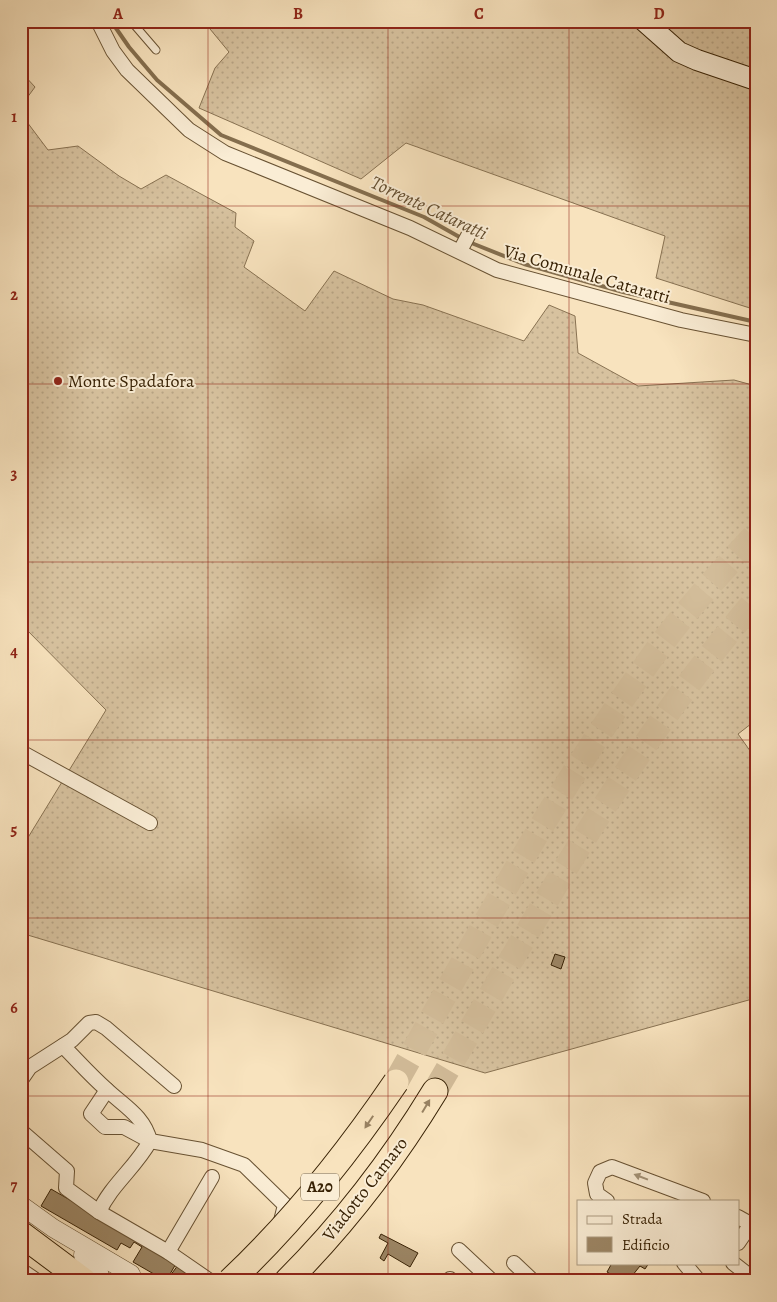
<svg xmlns="http://www.w3.org/2000/svg" width="777" height="1302" font-family="Alegreya,serif">
	<style>
		.grass { fill: url(#grass-dots); stroke: #887252 }
		.lines { fill: none; stroke-linecap: round; stroke-linejoin: round }
		.stream { stroke: #846e4e; stroke-width: 4 }
		.building { fill: #9c8665; stroke: #382205 }
		.motorway-tunnel { stroke: #d2bc99; stroke-width: 25; stroke-dasharray: 25 12; stroke-linecap: butt }
		.service-casing { stroke: #685233; stroke-width: 9 }
		.minor-casing { stroke: #685233; stroke-width: 16 }
		.tertiary-casing { stroke: #685233; stroke-width: 19 }
		.secondary-casing { stroke: #382205; stroke-width: 22 }
		.motorway-casing { stroke: #382205; stroke-width: 27 }
		.service { stroke: #faedd5; stroke-width: 7 }
		.minor { stroke: #faedd5; stroke-width: 14 }
		.tertiary { stroke: #faedd5; stroke-width: 18 }
		.secondary { stroke: #faedd5; stroke-width: 20 }
		.motorway { stroke: #f8e3be; stroke-width: 25 }
		.motorway-bridge-casing { stroke: #382205; stroke-width: 27; stroke-linecap: butt }
		.motorway-bridge { stroke: #f8e3be; stroke-width: 25 }
		.oneway { fill: #988262 }
		.oneway2 { fill: #a39277 }
		.grid { fill: none; stroke: #8f2418; stroke-width: 1; stroke-opacity: 0.55 }
		.poi-dot { fill: #8f2418; stroke: #faedd5; stroke-width: 2 }
		.labels { text-anchor: middle; dominant-baseline: central; stroke-width: 4; stroke-linejoin: round; paint-order: stroke }
		.shield { fill: #faedd5; stroke: #725f43; stroke-width: 1 }
		.shield-label { font-size: 16px; font-weight: bold; fill: #382205 }
		.street-label { font-size: 18px; fill: #382205; stroke: #faedd5 }
		.poi-label { font-size: 18px; fill: #382205; stroke: #faedd5; text-anchor: start }
		.water-label { font-size: 19px; font-style: italic; fill: #644e30; stroke: #faedd5 }
		.neatline { fill: none; stroke: #8f2418; stroke-width: 2 }
		.grid-label { font-size: 16px; text-anchor: middle; font-weight: bold; fill: #8f2418 }
	</style>
	<defs>
		<pattern id="grass-dots" width="8" height="8" patternUnits="userSpaceOnUse" patternTransform="scale(1.25)"><rect width="8" height="8" fill="#d7c29f"/><path d="M2 2h.1M6 6h.1" fill="none" stroke="#b9a687" stroke-width="1.8" stroke-linecap="round"/></pattern>
	</defs>
	<rect width="100%" height="100%" fill="#f8e3be"/>
	<filter id="stains"><feTurbulence type="fractalNoise" baseFrequency=".004" numOctaves="4"/><feColorMatrix values="0 0 0 0 .2 0 0 0 0 .09 0 0 0 0 .02 0 0 0 .5 -.17"/></filter>
	<radialGradient id="worn" r=".72"><stop offset=".6" stop-color="#630" stop-opacity="0"/><stop offset="1" stop-color="#630" stop-opacity=".3"/></radialGradient>
	<g class="grass">
		<polygon points="209,21 756,21 756,310 656,278 665,236 406,143 361,179 199,108 215,68 229,52 210,29"/>
		<polygon points="23,74 35,87 21,106 21,75"/>
		<polygon points="21,114 48,150 78,146 119,176 141,189 166,175 236,213 235,227 254,241 244,267 305,311 334,271 393,299 423,305 524,341 549,305 575,316 578,353 638,386 734,380 756,386 756,720 738,734 756,759 756,998 485,1073 21,933 21,849 106,710 21,624"/>
	</g>
	<g class="lines">
		<g class="stream">
			<polyline points="111,21 129,47 157,80 221,135 424,217 463,239"/>
			<polyline points="469,242 524,264 623,292 756,322"/>
		</g>
	</g>
	<g class="building">
		<polygon points="555,954 565,957 561,969 551,965"/>
		<polygon points="51,1189 177,1262 166,1281 133,1262 142,1247 134,1242 130,1248 121,1243 117,1250 41,1206"/>
		<polygon points="381,1234 418,1253 410,1267 388,1254 384,1261 380,1258 388,1243 379,1238"/>
		<polygon points="181,1261 199,1281 167,1280"/>
		<polygon points="612,1263 649,1263 645,1269 640,1266 628,1281 623,1281 607,1272"/>
	</g>
	<g class="lines">
		<g class="motorway-tunnel">
			<path d="M396 1082C476 941 552 796 647 664 679 618 717 576 756 534"/>
			<path d="M435 1091C534 922 627 749 756 600"/>
		</g>
		<defs>
			<polyline id="service" points="131,21 156,50"/>
			<g id="minor">
				<polyline points="98,21 113,51 127,70 189,130 225,153 410,228 497,270 681,320 756,335"/>
				<polyline points="460,251 470,232"/>
				<polyline points="21,752 150,823"/>
				<path d="M63 1046C77 1060 91 1076 106 1089 124 1106 144 1116 150 1141 136 1167 111 1185 99 1212"/>
				<polyline points="21,1080 30,1067 72,1040 89,1023 96,1022 106,1028 174,1086"/>
				<polyline points="107,1090 91,1114 105,1127 124,1127 150,1141 202,1150 244,1165 285,1205 280,1225"/>
				<polyline points="21,1131 67,1171 66,1188 99,1212 168,1252 210,1281"/>
				<polyline points="607,1201 597,1194 595,1183 600,1172 612,1167 703,1201"/>
				<polyline points="738,1217 756,1227"/>
				<polyline points="738,1243 751,1224"/>
				<polyline points="459,1250 492,1281"/>
				<polyline points="168,1252 212,1177"/>
				<polyline points="514,1263 533,1281"/>
				<polyline points="684,1263 699,1281"/>
				<polyline points="733,1263 756,1281"/>
				<polyline points="21,1270 37,1281"/>
				<polyline points="450,1279 452,1281"/>
			</g>
			<g id="tertiary">
				<polyline points="21,1205 53,1228 131,1274 133,1281"/>
				<polyline points="83,1255 98,1268 101,1281"/>
			</g>
			<polyline id="secondary" points="644,21 679,52 697,60 756,80"/>
			<g id="motorway">
				<polyline points="21,1234 84,1281"/>
				<path d="M287 1281C345 1223 393 1160 435 1091"/>
			</g>
		</defs>
		<use href="#service" class="service-casing"/>
		<use href="#minor" class="minor-casing"/>
		<use href="#tertiary" class="tertiary-casing"/>
		<use href="#secondary" class="secondary-casing"/>
		<use href="#motorway" class="motorway-casing"/>
		<use href="#service" class="service"/>
		<use href="#minor" class="minor"/>
		<use href="#tertiary" class="tertiary"/>
		<use href="#secondary" class="secondary"/>
		<use href="#motorway" class="motorway"/>
		<defs>
			<path id="motorway-bridge" d="M230 1281C294 1221 347 1154 396 1082"/>
		</defs>
		<use href="#motorway-bridge" class="motorway-bridge-casing"/>
		<use href="#motorway-bridge" class="motorway-bridge"/>
	</g>
	<defs><path id="oneway-solid" d="M-6-.8H1V-3.2L6.5 0L1 3.2V.8H-6Z" transform="scale(1.25)"/></defs>
	<g class="oneway">
		<use href="#oneway-solid" transform="translate(426 1106) rotate(-59)"/>
		<use href="#oneway-solid" transform="translate(369 1122) rotate(124)"/>
	</g>
	<use class="oneway2" href="#oneway-solid" transform="translate(641 1177) rotate(-159)"/>
	<path class="grid" d="M208 21V1281M388 21V1281M569 21V1281M21 206H756M21 384H756M21 562H756M21 740H756M21 918H756M21 1096H756"/>
	<circle class="poi-dot" cx="58" cy="381" r="5"/>
	<g class="labels">
		<rect class="shield" x="301" y="1173.5" width="38" height="27" rx="4"/>
		<g class="shield-label">
			<text x="320" y="1187">A20</text>
		</g>
		<g class="street-label">
			<text transform="translate(587 274) rotate(16)">Via Comunale Cataratti</text>
			<text transform="translate(365 1189) rotate(-52)">Viadotto Camaro</text>
		</g>
		<g class="poi-label">
			<text x="68" y="381">Monte Spadafora</text>
		</g>
		<g class="water-label">
			<text transform="translate(429 208) rotate(25)">Torrente Cataratti</text>
		</g>
	</g>
	<rect width="777" height="1302" fill="none" stroke="#f8e3be" stroke-width="55"/>
	<rect x="577" y="1200" width="162" height="65" fill="#faedd5" stroke="#ac9c82"/>
	<rect x="587" y="1216" width="25" height="8" fill="#faedd5" stroke="#ac9c82"/>
	<text x="622" y="1224" font-size="15" fill="#382205">Strada</text>
	<rect x="587" y="1237" width="25" height="15" fill="#9c8665" stroke="#ac9c82"/>
	<text x="622" y="1250" font-size="15" fill="#382205">Edificio</text>
	<rect x="28" y="28" width="722" height="1246" class="neatline"/>
	<g class="grid-label">
		<text x="118" y="19">A</text>
		<text x="298" y="19">B</text>
		<text x="479" y="19">C</text>
		<text x="659" y="19">D</text>
		<text x="14" y="122">1</text>
		<text x="14" y="300">2</text>
		<text x="14" y="479">3</text>
		<text x="14" y="657">4</text>
		<text x="14" y="835">5</text>
		<text x="14" y="1013">6</text>
		<text x="14" y="1191">7</text>
	</g>
	<rect width="100%" height="100%" filter="url(#stains)"/>
	<rect width="100%" height="100%" fill="url(#worn)"/>
</svg>
